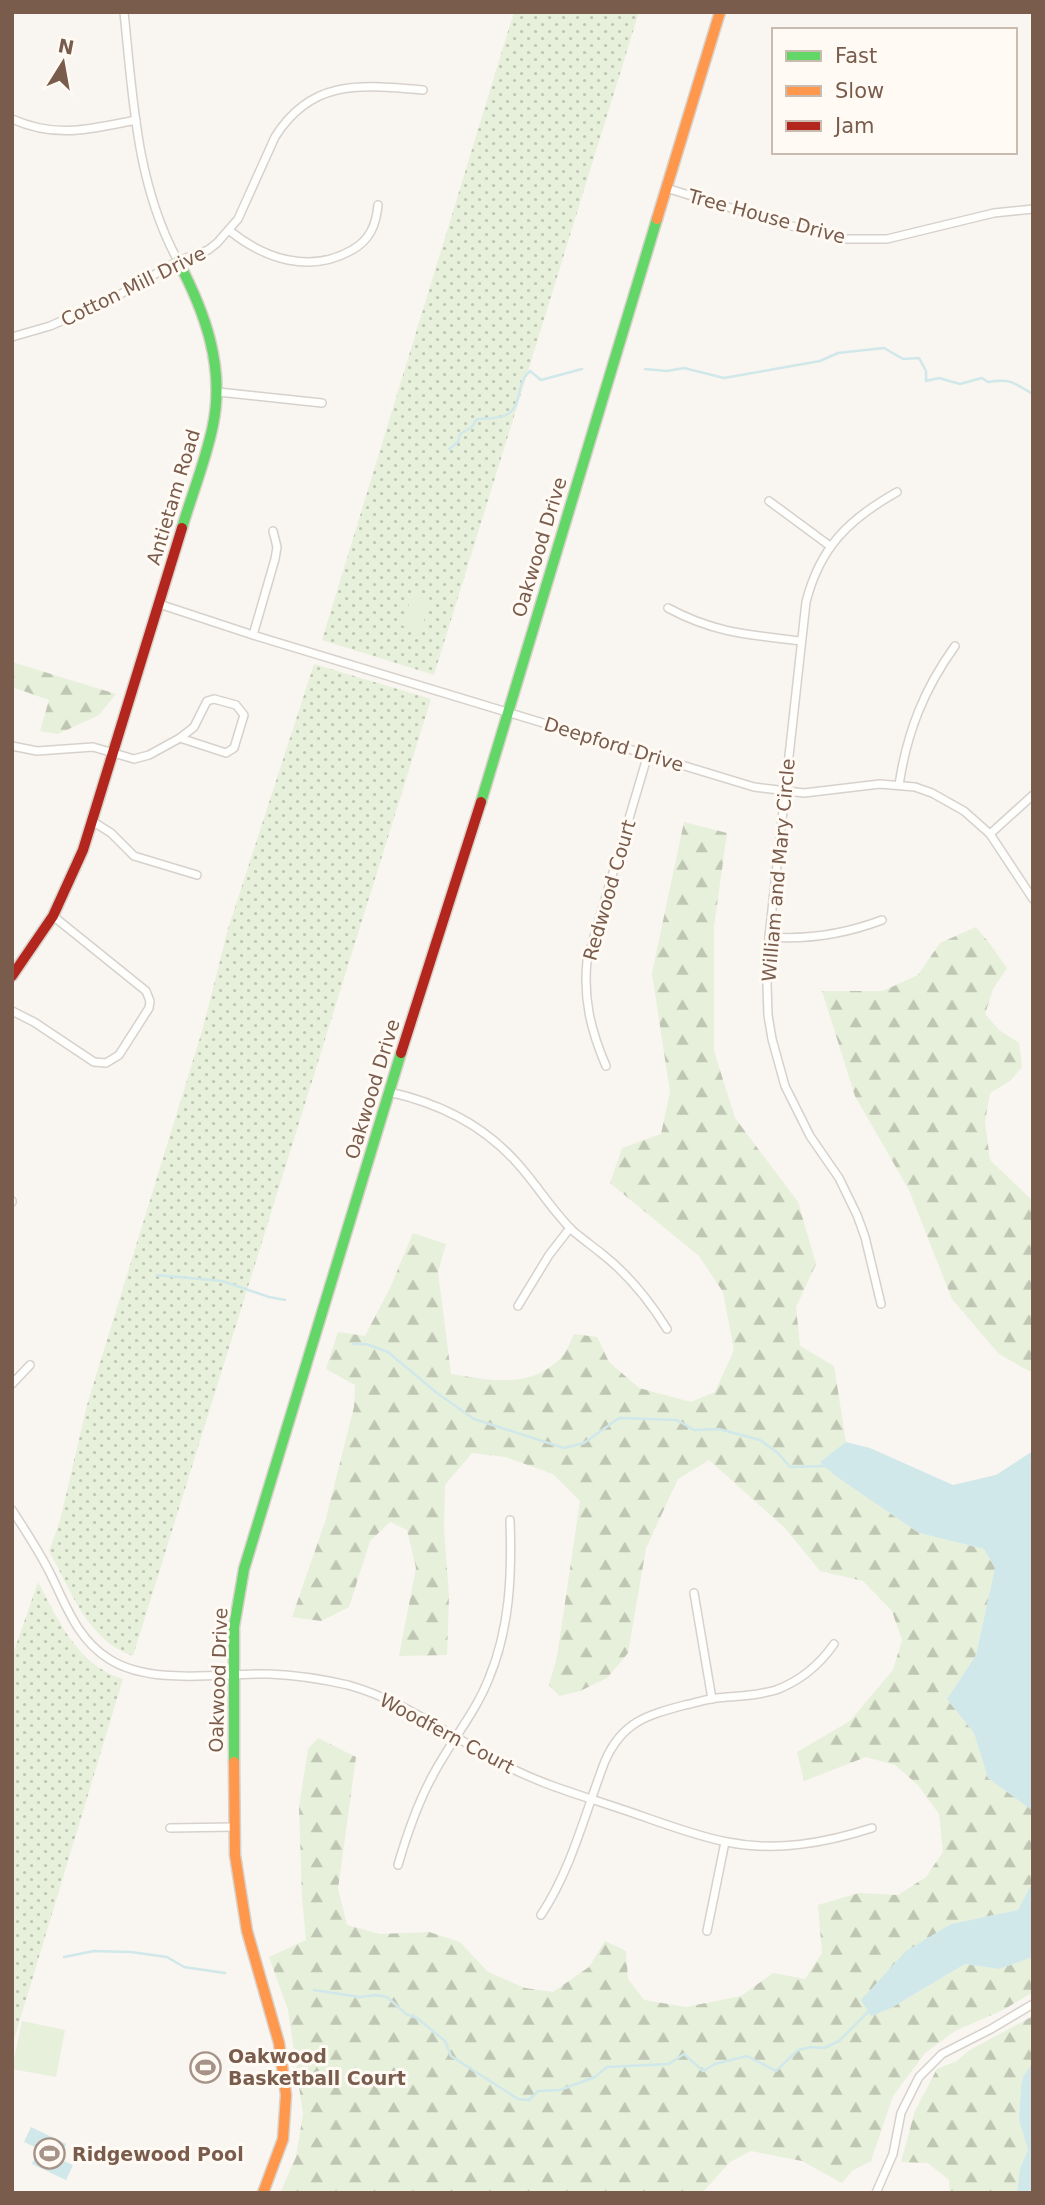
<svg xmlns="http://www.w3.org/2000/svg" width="1045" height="2205" font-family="'DejaVu Sans',sans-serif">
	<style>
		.grass { fill: url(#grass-dots) }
		.forest { fill: url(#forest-firs) }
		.park { fill: #e7f0db }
		.water { fill: #d0e8ea }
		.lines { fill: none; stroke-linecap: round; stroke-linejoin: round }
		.stream { stroke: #d0e8ea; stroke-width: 2.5 }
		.street-casing { stroke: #d7d1cb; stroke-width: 10 }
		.fast-casing { stroke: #d9d2cb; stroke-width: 13 }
		.slow-casing { stroke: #d9d2cb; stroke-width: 13 }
		.jam-casing { stroke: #d9d2cb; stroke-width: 13 }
		.street { stroke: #fefefd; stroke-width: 7 }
		.fast { stroke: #63d668; stroke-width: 10 }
		.slow { stroke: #ff974d; stroke-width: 10 }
		.jam { stroke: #b3261e; stroke-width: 10 }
		.labels { text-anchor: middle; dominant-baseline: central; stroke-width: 6; stroke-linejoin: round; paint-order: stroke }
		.street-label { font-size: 19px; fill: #7a5c4d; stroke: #fffaf3 }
		.poi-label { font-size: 19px; font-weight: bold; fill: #7a5c4d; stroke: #fffaf3; text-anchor: start }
	</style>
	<defs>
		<pattern id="grass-dots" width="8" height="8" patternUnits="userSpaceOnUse" patternTransform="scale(1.75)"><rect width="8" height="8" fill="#e7f0db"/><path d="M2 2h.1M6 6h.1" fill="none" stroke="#c0c6b4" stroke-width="1.8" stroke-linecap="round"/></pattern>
		<pattern id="forest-firs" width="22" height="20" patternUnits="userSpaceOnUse" patternTransform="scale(1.75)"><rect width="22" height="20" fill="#e7f0db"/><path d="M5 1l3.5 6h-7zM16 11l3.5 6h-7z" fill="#c0c6b4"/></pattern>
	</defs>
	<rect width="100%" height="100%" fill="#f9f5f0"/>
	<g class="grass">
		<polygon points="514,12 639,12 434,675 322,640"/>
		<path d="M314 664 431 699 133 1656C87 1640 71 1590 49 1551L60 1521 87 1405 203 1028 228 929Z"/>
		<path d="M38 1582C59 1621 77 1665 123 1679L12 2046V1657Z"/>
	</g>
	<g class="forest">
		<polygon points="12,662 116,694 99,715 84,722 58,734 40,731 49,700 12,687"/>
		<path d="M684 822 727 833 714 927V1051L735 1118 798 1202 816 1264 796 1307 800 1346 834 1366 846 1442 821 1463 834 1475 919 1533 984 1549 995 1568 976 1655 947 1699 974 1733 988 1778 1033 1810V1881L1018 1910 951 1924 906 1952 891 2008 965 1964 999 1969 1033 1957V1992L1003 2010 955 2031 925 2053 893 2096 871 2161 852 2171 842 2183 802 2161 751 2151 730 2162 702 2193H280L296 2157 303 2114 288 2010 269 1957 306 1940 302 1897 299 1807 308 1749 318 1738 356 1757 338 1889 347 1925 380 1934 429 1932 460 1942 488 1972 525 1988 553 1992 589 1967 605 1941 626 1951 628 1979 644 2000 686 2007 741 1996 773 1973 805 1979 822 1953 818 1905 859 1893 898 1895 926 1877 943 1852 939 1814 918 1785 895 1765 866 1757 804 1781 797 1752 850 1721 893 1670 902 1640 892 1611 863 1581 820 1571 785 1528 709 1460 678 1479 646 1548 628 1653 607 1678 580 1691 559 1696 549 1685 557 1657 580 1501 553 1474 505 1457 472 1453 445 1485 444 1528 449 1596 447 1655 399 1656 416 1568 407 1530 390 1522 370 1541 349 1607 321 1621 292 1617 325 1522 354 1407 355 1385 326 1369 338 1332 365 1336 390 1288 413 1233 446 1244 438 1272 451 1374C491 1380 529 1390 561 1358 567 1352 570 1342 574 1334L597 1337 609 1362 639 1388 691 1402 715 1392 734 1350 723 1292 699 1256 610 1183 622 1148 661 1134 670 1092 652 973Z"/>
		<polygon points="976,927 990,944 1007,968 993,989 985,1014 999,1030 1019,1043 1022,1067 1010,1081 990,1093 985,1122 990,1160 1033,1201 1033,1370 1029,1371 999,1354 952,1299 909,1190 855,1096 822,991 883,991 918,975 940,943"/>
		<polygon points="1033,2016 1033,2062 1023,2077 1021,2086 1019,2120 1028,2150 1017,2193 950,2193 949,2180 928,2163 901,2162 915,2111 937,2069 957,2061 968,2051"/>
	</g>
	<g class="park">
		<polygon points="413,594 431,600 420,632 401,625"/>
		<polygon points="22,2021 65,2030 56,2077 12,2069"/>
	</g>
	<g class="water">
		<polygon points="846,1442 870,1448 953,1485 996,1475 1033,1451 1033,1811 988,1778 974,1733 947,1699 976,1655 995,1568 984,1549 919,1533 834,1475 820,1462"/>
		<polygon points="1033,1881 1033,1957 999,1969 965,1964 891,2008 871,2016 861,2000 906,1951 951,1924 1018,1910"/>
		<polygon points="1033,2062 1033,2193 1017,2193 1020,2169 1028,2150 1019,2120 1021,2086 1023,2077"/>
		<polygon points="31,2127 66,2144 59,2159 73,2165 66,2180 32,2164 39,2149 24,2142"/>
	</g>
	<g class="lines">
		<g class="stream">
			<path d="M645 369 667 371 684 368 724 378 820 361 838 353 884 348 903 359 919 358 926 371V381L939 378 960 384 982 378 988 382C1012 378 1013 383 1033 394"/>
			<path d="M449 449 458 442 460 434 472 427 477 419C486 418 498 419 506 415 524 406 514 385 530 371L541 380 582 369"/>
			<polyline points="157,1275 222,1281 269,1297 285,1300"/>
			<polyline points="353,1344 366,1344 388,1352 437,1393 474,1419 564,1448 584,1443 619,1418 677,1420 694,1430 719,1429 760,1440 778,1453 790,1467 826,1466"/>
			<polyline points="64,1957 94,1951 131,1952 167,1957 184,1967 225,1973"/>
			<polyline points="314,1990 360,1997 376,1995 387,1997 406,2014 417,2018 445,2041 451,2056 518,2099 529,2100 538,2091 560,2090 595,2077 607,2067 669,2064 684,2054 703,2071 715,2064 747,2056 776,2071 798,2050 811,2047 824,2048 839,2041 870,2010"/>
		</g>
		<defs>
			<g id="street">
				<path d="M124 12C133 98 136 184 178 261"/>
				<path d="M12 119C57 139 90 129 136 120"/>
				<polyline points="666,188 783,224 846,239 887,239 994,213 1033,209"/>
				<path d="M230 231C265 259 310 274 352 250 370 240 376 225 378 205"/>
				<path d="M12 337 50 326 112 299 178 261 208 250 217 243 238 219 275 137C312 78 362 85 423 90"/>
				<polyline points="218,392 322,403"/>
				<polyline points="769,501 830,546"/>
				<polyline points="159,604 253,635 754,787 804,793 880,784 915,787 932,793 964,811 990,834 1033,899"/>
				<path d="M668 608C714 633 750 635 801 641"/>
				<polyline points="253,635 275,559 277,547 273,531"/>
				<polygon points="214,699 236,705 244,715 234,748 226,753 180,738 194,727 207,701"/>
				<polyline points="12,746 37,751 93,747 134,759 149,755 180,738"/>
				<path d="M899 785C907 732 924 689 955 646"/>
				<polyline points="92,821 111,833 134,856 197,875"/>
				<polyline points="990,834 1033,795"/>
				<path d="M769 937C810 940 845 934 882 920"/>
				<polyline points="12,1011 34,1022 94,1062 106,1063 119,1055 149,1008 150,1001 146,991 53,916"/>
				<path d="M606 1066C591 1031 583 999 587 961L648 754"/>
				<path d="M389 1092C439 1103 484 1125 518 1164 537 1185 551 1209 572 1230 581 1238 591 1245 601 1253 628 1274 649 1300 667 1329"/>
				<polyline points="12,1201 12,1202"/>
				<path d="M881 1304 865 1237 857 1215 839 1178 810 1136 785 1086 772 1039 768 1015 767 984 769 937 806 602C820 547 849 519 897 492"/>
				<polyline points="518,1306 549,1255 570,1228"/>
				<polyline points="12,1384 30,1365"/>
				<path d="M12 1510C25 1530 39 1551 50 1573 66 1605 77 1639 109 1659 151 1686 220 1673 269 1674 295 1675 322 1679 348 1685 406 1701 454 1739 507 1766 543 1785 583 1796 621 1809 655 1820 691 1835 727 1842 776 1852 825 1843 872 1828"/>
				<polyline points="694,1593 712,1699"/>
				<polyline points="170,1828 234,1827"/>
				<path d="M398 1865C407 1834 417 1804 433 1775 450 1742 475 1714 489 1678 510 1628 512 1574 510 1520"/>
				<path d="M541 1915C572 1868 585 1813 605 1761 622 1722 647 1715 685 1705 696 1703 706 1699 717 1698 737 1696 756 1696 776 1690 800 1681 820 1664 834 1644"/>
				<polyline points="707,1931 725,1842"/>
				<polyline points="876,2193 893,2154 901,2113 919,2077 942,2054 991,2029 1033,2004"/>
			</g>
			<g id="fast">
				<path d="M178 261C205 312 225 367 213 425 206 460 192 494 182 528"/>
				<polyline points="481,802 657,219"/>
				<polyline points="234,1762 234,1627 244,1569 401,1053"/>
			</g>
			<g id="slow">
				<polyline points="657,219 720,12"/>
				<polyline points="234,1762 235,1855 247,1931 279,2043 286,2095 283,2139 263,2193"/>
			</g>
			<g id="jam">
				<polyline points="12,976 53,916 83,850 182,528"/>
				<polyline points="401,1053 481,802"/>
			</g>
		</defs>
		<use href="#street" class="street-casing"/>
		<use href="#fast" class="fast-casing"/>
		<use href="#slow" class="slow-casing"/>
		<use href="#jam" class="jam-casing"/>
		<use href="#street" class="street"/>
		<use href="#fast" class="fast"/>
		<use href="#slow" class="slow"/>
		<use href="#jam" class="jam"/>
	</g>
	<defs>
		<symbol id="stadium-ring" viewBox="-11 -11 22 22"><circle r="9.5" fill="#fffaf3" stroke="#a69286" stroke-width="1.5"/><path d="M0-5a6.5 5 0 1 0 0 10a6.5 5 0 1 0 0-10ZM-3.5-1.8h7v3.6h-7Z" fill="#a69286"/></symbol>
	</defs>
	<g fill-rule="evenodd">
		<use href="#stadium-ring" x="188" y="2050" width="35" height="35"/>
		<use href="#stadium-ring" x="32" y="2136" width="35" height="35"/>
	</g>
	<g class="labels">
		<g class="street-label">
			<text transform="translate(767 216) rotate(15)">Tree House Drive</text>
			<text transform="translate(133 286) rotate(-26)">Cotton Mill Drive</text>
			<text transform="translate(173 497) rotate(-73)">Antietam Road</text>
			<text transform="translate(539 547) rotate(-73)">Oakwood Drive</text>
			<text transform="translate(614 744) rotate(17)">Deepford Drive</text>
			<text transform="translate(778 870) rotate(-85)">William and Mary Circle</text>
			<text transform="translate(609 890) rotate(-74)">Redwood Court</text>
			<text transform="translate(372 1089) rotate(-73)">Oakwood Drive</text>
			<text transform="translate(218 1680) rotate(-88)">Oakwood Drive</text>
			<text transform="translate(447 1733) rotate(28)">Woodfern Court</text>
		</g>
		<g class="poi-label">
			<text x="228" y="2056">Oakwood<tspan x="228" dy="22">Basketball Court</tspan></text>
			<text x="72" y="2154">Ridgewood Pool</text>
		</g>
	</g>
	<rect width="1045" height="2205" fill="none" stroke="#7a5c4d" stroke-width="28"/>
	<rect x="772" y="28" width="245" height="126" fill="#fffaf3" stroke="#cabbb1" stroke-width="2"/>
	<rect x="786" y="51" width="35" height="10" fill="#63d668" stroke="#cabbb1" stroke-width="2"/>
	<text x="835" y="63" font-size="21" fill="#7a5c4d">Fast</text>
	<rect x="786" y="86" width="35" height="10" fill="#ff974d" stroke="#cabbb1" stroke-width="2"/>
	<text x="835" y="98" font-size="21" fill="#7a5c4d">Slow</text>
	<rect x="786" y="121" width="35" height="10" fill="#b3261e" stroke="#cabbb1" stroke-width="2"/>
	<text x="835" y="133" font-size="21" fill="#7a5c4d">Jam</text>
	<g transform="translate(63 63) rotate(11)" stroke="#fffaf3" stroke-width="5" paint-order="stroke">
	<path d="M0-5L12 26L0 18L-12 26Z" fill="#7a5c4d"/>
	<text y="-10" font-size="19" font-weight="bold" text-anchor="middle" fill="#7a5c4d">N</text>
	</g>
</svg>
